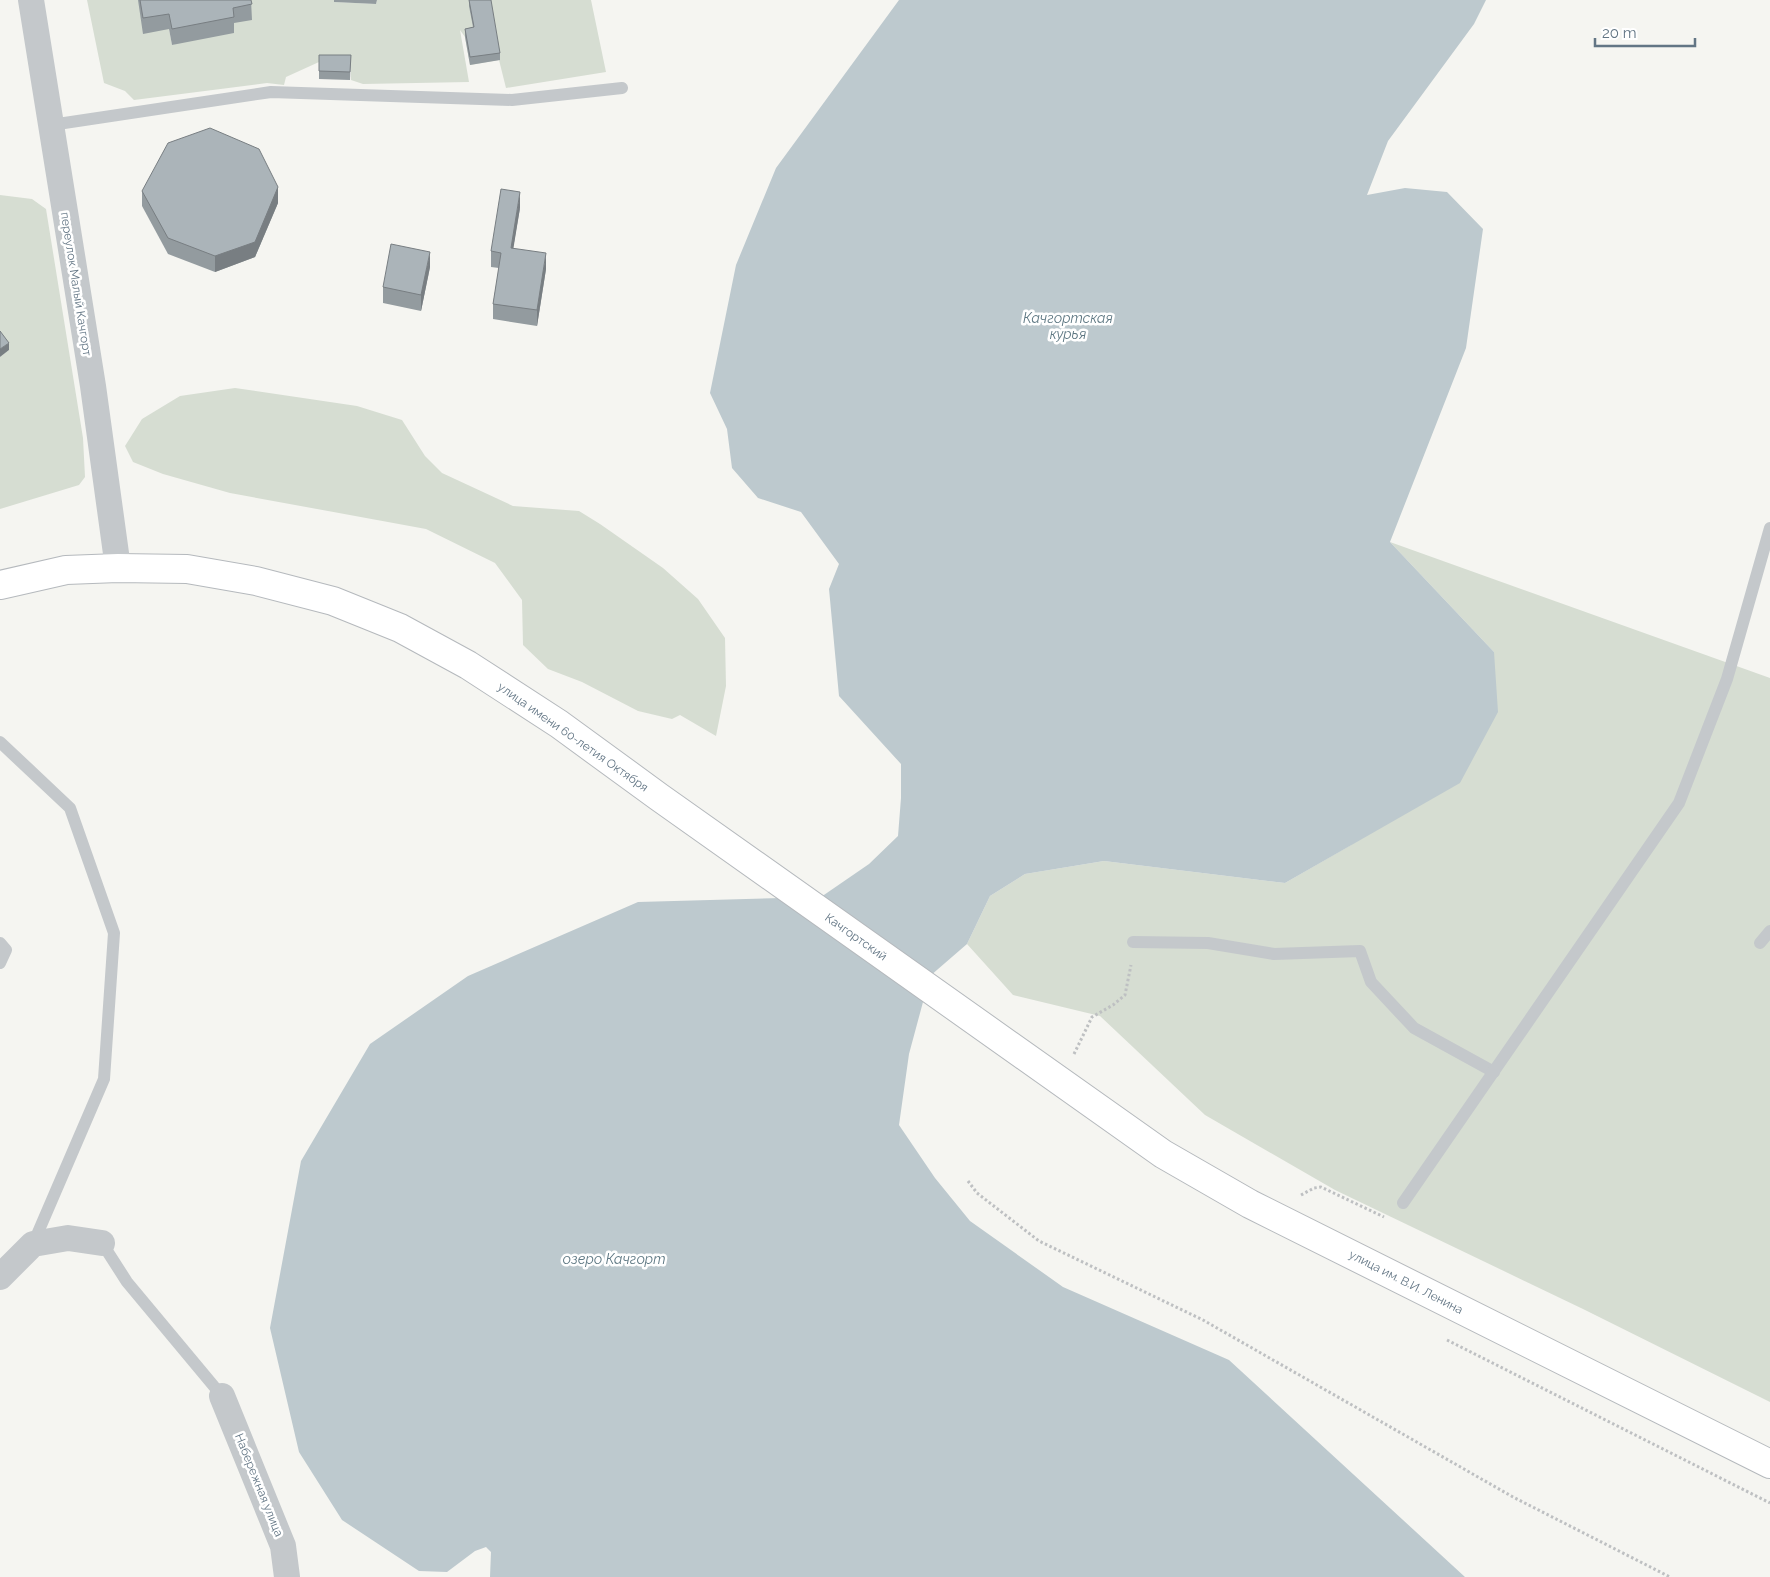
<svg xmlns="http://www.w3.org/2000/svg" width="1770" height="1577" font-family="Raleway,sans-serif">
	<style>
		.green { fill: #d6ddd2 }
		.water { fill: #bdc9ce }
		.lines { fill: none; stroke-linecap: round; stroke-linejoin: round }
		.primary-casing { stroke: #b5b9bd; stroke-width: 30 }
		.path { stroke: #bec0c2; stroke-width: 3; stroke-dasharray: 2.5 2.5; stroke-linecap: butt }
		.lane { stroke: #c4c8cb; stroke-width: 12 }
		.street { stroke: #c4c8cb; stroke-width: 26 }
		.primary { stroke: #fff; stroke-width: 28 }
		.wall { fill: #939b9f }
		.shaded-wall { fill: #787e82 }
		.building { fill: #abb4b9; stroke: #787e82 }
		.labels { text-anchor: middle; dominant-baseline: central; stroke-width: 5; stroke-linejoin: round; paint-order: stroke }
		.street-label { font-size: 12px; fill: #627584; stroke: #fff }
		.water-label { font-size: 14px; font-style: italic; fill: #5d7782; stroke: #fff }
	</style>
	<rect width="100%" height="100%" fill="#f5f5f1"/>
	<g class="green">
		<polygon points="87,0 143,0 169,29 172,45 233,23 248,0 334,0 334,2 376,4 377,0 591,0 606,72 506,88 499,60 470,65 465,37 460,30 469,82 363,84 351,80 351,63 319,62 286,77 284,85 267,83 134,100 125,91 104,83"/>
		<polygon points="0,195 32,199 46,209 83,438 85,477 79,485 0,509 0,357 9,350 0,338"/>
		<polygon points="235,388 357,406 402,420 425,456 442,473 513,506 579,511 600,524 663,568 698,599 725,638 726,686 716,736 680,715 672,719 638,711 582,682 548,669 523,645 522,600 495,563 426,529 230,493 163,474 133,462 125,446 142,419 180,396"/>
		<polygon points="1390,542 1770,678 1770,1402 1583,1309 1335,1190 1205,1115 1100,1016 1013,995 967,944 990,896 1025,874 1104,861 1285,883 1351,845 1494,652"/>
	</g>
	<polygon class="water" points="899,0 1486,0 1474,24 1388,141 1367,195 1405,188 1447,192 1483,229 1466,348 1390,542 1494,652 1498,712 1460,783 1285,883 1104,861 1025,874 990,896 967,944 930,976 909,1054 899,1125 935,1178 970,1221 1063,1287 1229,1360 1465,1577 490,1577 491,1552 486,1547 475,1551 447,1572 419,1571 342,1520 299,1452 270,1328 301,1161 370,1044 468,976 638,902 821,897 869,864 898,836 901,798 901,764 839,696 829,589 839,564 801,512 758,498 732,468 727,429 710,393 736,265 776,168"/>
	<g class="lines">
		<defs>
			<polyline id="primary" points="0,585 66,570 118,568 187,569 256,581 333,601 400,628 468,665 559,724 659,797 1163,1154 1250,1204 1770,1464"/>
		</defs>
		<use href="#primary" class="primary-casing"/>
		<g class="path">
			<polyline points="1074,1054 1092,1017 1113,1005 1125,995 1131,965"/>
			<polyline points="968,1181 977,1193 1039,1241 1203,1320 1513,1497 1670,1577"/>
			<polyline points="1301,1195 1314,1188 1321,1187 1384,1217"/>
			<polyline points="1447,1340 1770,1503"/>
		</g>
		<g class="lane">
			<polyline points="51,125 271,92 512,100 622,88"/>
			<polyline points="0,742 70,808 114,933 104,1079 33,1244"/>
			<polyline points="1133,942 1208,943 1274,954 1360,951 1371,982 1414,1028 1494,1072"/>
			<polyline points="0,943 6,950 0,963"/>
			<polyline points="1760,943 1770,931"/>
			<polyline points="1403,1203 1679,803 1727,679 1770,528"/>
			<polyline points="102,1243 127,1282 222,1396"/>
		</g>
		<g class="street">
			<polyline points="31,0 93,386 118,568"/>
			<polyline points="0,1277 33,1244 68,1238 102,1243"/>
			<polyline points="222,1396 283,1546 287,1577"/>
		</g>
		<use href="#primary" class="primary"/>
	</g>
	<g class="wall">
		<polygon points="138,0 251,0 252,20 234,23 234,33 172,45 169,29 143,34"/>
		<polygon points="334,0 377,0 376,4 334,2"/>
		<polygon points="469,0 500,53 500,60 470,65 465,37 465,29 473,27 469,6"/>
		<polygon points="319,55 351,55 350,80 319,79"/>
		<polygon points="142,191 278,203 255,257 215,272 168,254 142,206"/>
		<polygon points="520,208 513,248 546,269 537,326 493,319 493,304 499,268 491,267 491,251"/>
		<polygon points="430,267 421,311 383,303 383,287"/>
	</g>
	<g class="shaded-wall">
		<polygon points="278,187 278,203 255,257 215,272 215,256"/>
		<polygon points="520,192 520,208 511,263 511,248"/>
		<polygon points="430,252 430,267 421,311 421,295"/>
		<polygon points="546,253 546,269 537,326 537,310"/>
		<polygon points="9,343 9,350 0,357 0,349"/>
	</g>
	<g class="building">
		<polygon points="140,0 251,0 252,4 233,8 234,17 172,29 169,14 143,18"/>
		<polygon points="469,0 491,0 500,53 470,57 465,29 474,27"/>
		<polygon points="319,55 351,55 350,72 319,71"/>
		<polygon points="210,128 259,149 278,187 255,242 215,256 168,238 142,191 168,143"/>
		<polygon points="501,189 520,192 511,248 546,253 537,310 493,304 501,253 491,251"/>
		<polygon points="391,244 430,252 421,295 383,287"/>
		<polygon points="0,331 9,343 0,349"/>
	</g>
	<g class="labels">
		<g class="street-label">
			<text transform="translate(76 284) rotate(81)">переулок Малый Качгорт</text>
			<text transform="translate(573 737) rotate(35)">улица имени 60-летия Октября</text>
			<text transform="translate(856 937) rotate(35)">Качгортский</text>
			<text transform="translate(1406 1282) rotate(27)">улица им. В.И. Ленина</text>
			<text transform="translate(259 1485) rotate(68)">Набережная улица</text>
		</g>
		<g class="water-label">
			<text x="1068" y="318">Качгортская<tspan x="1068" dy="16">курья</tspan></text>
			<text x="614" y="1259">озеро Качгорт</text>
		</g>
	</g>
	<path d="M1595 38v8h100v-8" fill="none" stroke="#627584" stroke-width="2.5"/>
	<text x="1602" y="38" font-size="15" fill="#627584" stroke="#ffffff" stroke-width="4" paint-order="stroke">20 m</text>
</svg>
